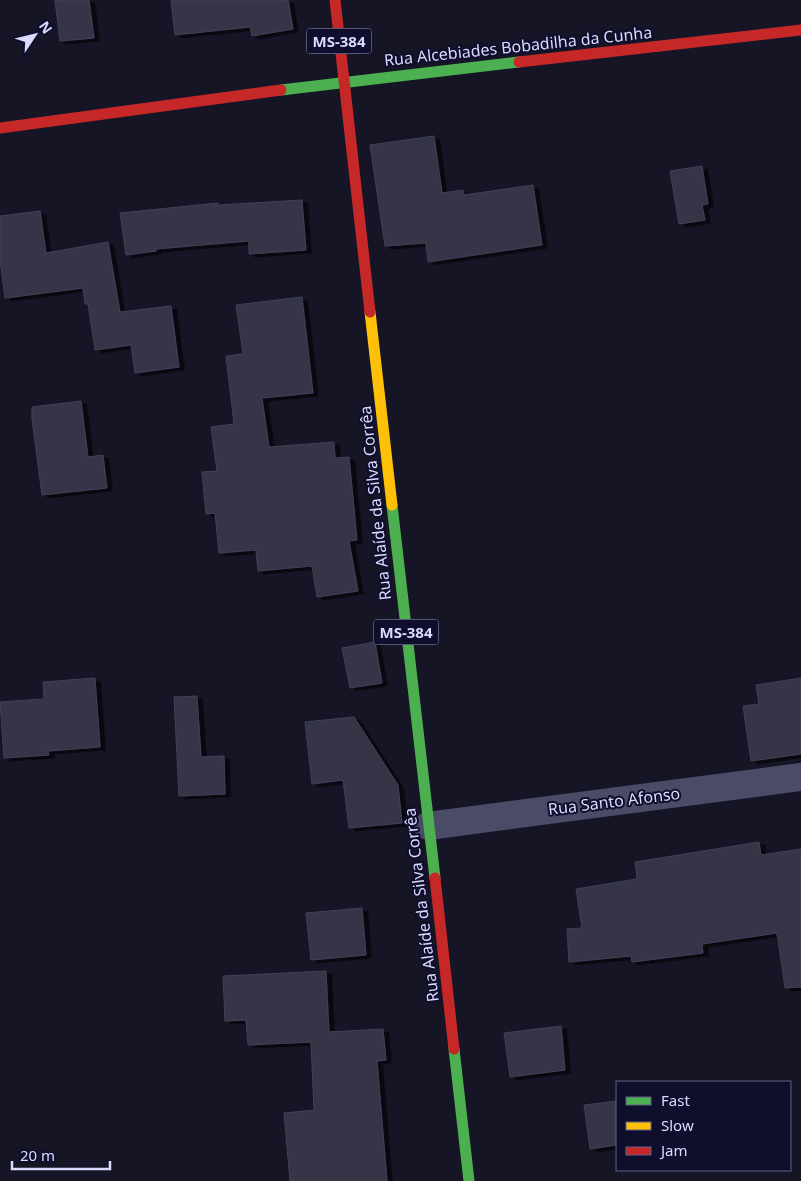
<svg xmlns="http://www.w3.org/2000/svg" width="801" height="1181" font-family="'Noto Sans',sans-serif">
	<style>
		.building { fill: #343447; stroke: #414059; filter: url(#shadow) }
		.lines { fill: none; stroke-linecap: round; stroke-linejoin: round }
		.street { stroke: #494b67; stroke-width: 28 }
		.fast { stroke: #4caf50; stroke-width: 11 }
		.slow { stroke: #ffc107; stroke-width: 11 }
		.jam { stroke: #c62828; stroke-width: 11 }
		.labels { text-anchor: middle; dominant-baseline: central; stroke-width: 4; stroke-linejoin: round; paint-order: stroke }
		.shield { fill: #100e2d; stroke: #9d9dc0; stroke-width: 1 }
		.shield-label { font-size: 15px; font-weight: bold; fill: #dadaff }
		.street-label { font-size: 16px; fill: #dadaff; stroke: #100e2d }
	</style>
	<defs>
		<filter id="shadow"><feDropShadow dx="5.5" dy="3" stdDeviation="0" flood-color="#0009"/></filter>
	</defs>
	<rect width="100%" height="100%" fill="#161526"/>
	<g class="building">
		<polygon points="55,0 89,0 94,38 60,41"/>
		<polygon points="171,0 288,0 293,29 252,36 250,27 175,35"/>
		<polygon points="434,136 442,193 463,190 464,195 533,185 542,245 428,262 426,243 385,246 370,145"/>
		<polygon points="702,166 708,204 702,205 705,220 679,224 670,171"/>
		<polygon points="302,200 306,250 249,254 249,241 156,249 156,251 126,255 120,213 218,203 218,205"/>
		<polygon points="40,211 46,253 108,242 120,312 171,306 179,367 135,373 131,345 95,350 88,304 85,304 83,288 5,298 0,260 0,216"/>
		<polygon points="302,297 313,393 262,398 269,447 334,442 335,458 349,457 357,540 349,541 358,591 317,597 312,566 258,571 256,550 219,553 215,513 206,514 202,472 217,471 211,427 234,424 226,356 243,354 236,305"/>
		<polygon points="81,401 88,457 103,455 107,488 42,495 32,419 32,407"/>
		<polygon points="375,642 382,683 350,688 342,648"/>
		<polygon points="95,678 100,747 48,751 49,755 4,758 0,702 44,699 43,682"/>
		<polygon points="801,678 801,754 751,761 743,706 759,704 756,685"/>
		<polygon points="197,696 201,757 224,756 225,794 179,796 174,697"/>
		<polygon points="354,717 398,785 402,823 349,828 343,780 312,784 305,722"/>
		<polygon points="759,842 761,855 801,849 801,987 785,988 777,933 702,944 703,953 632,962 631,956 569,962 567,929 582,928 576,889 637,879 635,862"/>
		<polygon points="362,908 366,955 311,960 306,913"/>
		<polygon points="326,971 329,1032 383,1029 386,1060 377,1061 387,1181 290,1181 284,1113 314,1110 311,1042 248,1045 246,1020 225,1021 223,976"/>
		<polygon points="561,1026 565,1070 510,1077 504,1033"/>
		<polygon points="617,1101 617,1145 590,1149 584,1105"/>
	</g>
	<g class="lines">
		<polyline class="street" points="428,826 801,777"/>
		<g class="fast">
			<polyline points="281,90 519,62"/>
			<polyline points="392,505 435,878"/>
			<polyline points="454,1049 469,1181"/>
		</g>
		<polyline class="slow" points="370,312 392,505"/>
		<g class="jam">
			<polyline points="335,0 370,312"/>
			<polyline points="519,62 801,30"/>
			<polyline points="0,128 281,90"/>
			<polyline points="435,878 454,1049"/>
		</g>
	</g>
	<g class="labels">
		<g class="shield">
			<rect x="306.5" y="28.5" width="65" height="25" rx="4"/>
			<rect x="373.5" y="619.5" width="65" height="25" rx="4"/>
		</g>
		<g class="shield-label">
			<text x="339" y="41">MS-384</text>
			<text x="406" y="632">MS-384</text>
		</g>
		<g class="street-label">
			<text transform="translate(518 46) rotate(-6)">Rua Alcebiades Bobadilha da Cunha</text>
			<text transform="translate(375 503) rotate(-96)">Rua Alaíde da Silva Corrêa</text>
			<text transform="translate(614 801) rotate(-7)">Rua Santo Afonso</text>
			<text transform="translate(421 905) rotate(-97)">Rua Alaíde da Silva Corrêa</text>
		</g>
	</g>
	<rect x="616" y="1081" width="175" height="90" fill="#100e2d" stroke="#616081"/>
	<rect x="626" y="1097" width="25" height="8" fill="#4caf50" stroke="#616081"/>
	<text x="661" y="1106" font-size="15" fill="#dadaff">Fast</text>
	<rect x="626" y="1122" width="25" height="8" fill="#ffc107" stroke="#616081"/>
	<text x="661" y="1131" font-size="15" fill="#dadaff">Slow</text>
	<rect x="626" y="1147" width="25" height="8" fill="#c62828" stroke="#616081"/>
	<text x="661" y="1156" font-size="15" fill="#dadaff">Jam</text>
	<g transform="translate(35 35) rotate(55)" stroke="#100e2d" stroke-width="4" paint-order="stroke">
	<path d="M0-4L9 19L0 12L-9 19Z" fill="#dadaff"/>
	<text y="-8" font-size="14" font-weight="bold" text-anchor="middle" fill="#dadaff">N</text>
	</g>
	<path d="M12 1161v8h98v-8" fill="none" stroke="#dadaff" stroke-width="2.5"/>
	<text x="20" y="1161" font-size="15" fill="#dadaff" stroke="#100e2d" stroke-width="4" paint-order="stroke">20 m</text>
</svg>
